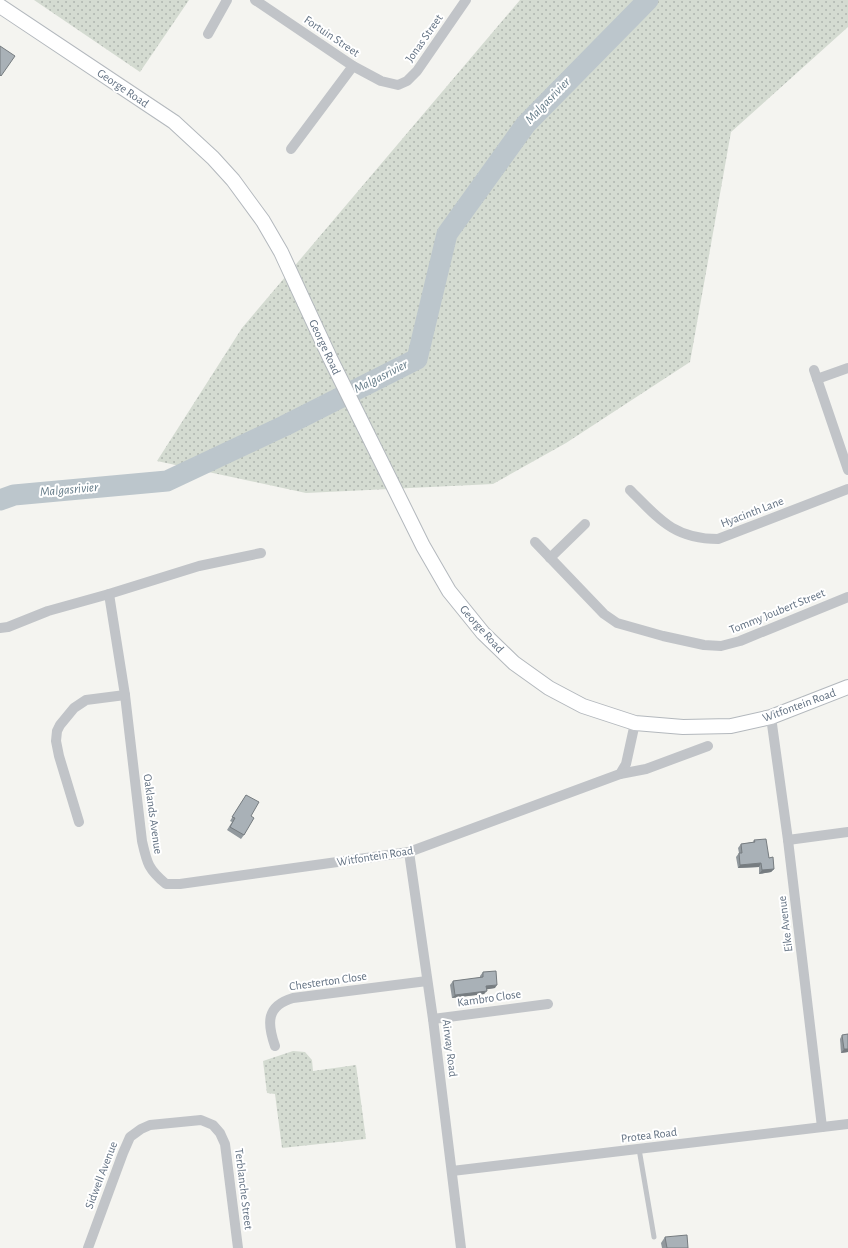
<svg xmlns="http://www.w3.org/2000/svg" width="848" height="1248" font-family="'Alegreya Sans',sans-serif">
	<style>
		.green { fill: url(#green-dots) }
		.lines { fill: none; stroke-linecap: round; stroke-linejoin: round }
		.river { stroke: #bcc6cc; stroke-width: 21 }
		.secondary-casing { stroke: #b3b8bd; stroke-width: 16 }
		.lane { stroke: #c1c4c8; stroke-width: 5 }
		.street { stroke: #c1c4c8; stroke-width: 10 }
		.secondary { stroke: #fff; stroke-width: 14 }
		.wall { fill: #91989d }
		.shaded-wall { fill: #767c80 }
		.building { fill: #a9b1b7; stroke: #767c80 }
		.labels { text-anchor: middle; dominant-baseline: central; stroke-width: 4; stroke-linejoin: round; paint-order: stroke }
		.street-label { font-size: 12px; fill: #627182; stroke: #fff }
		.water-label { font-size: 13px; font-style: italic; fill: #637a87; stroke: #fff }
	</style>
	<defs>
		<pattern id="green-dots" width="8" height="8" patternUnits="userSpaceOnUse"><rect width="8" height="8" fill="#d4dbd1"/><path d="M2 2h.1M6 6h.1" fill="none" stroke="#afb6af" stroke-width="1.8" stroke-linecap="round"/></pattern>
	</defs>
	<rect width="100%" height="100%" fill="#f4f4f0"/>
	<g class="green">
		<polygon points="34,0 189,0 140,72"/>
		<polygon points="520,0 848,0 848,27 731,132 690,362 566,443 493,484 306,493 157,461 242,328"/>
		<polygon points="293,1051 305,1052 312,1060 313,1071 356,1065 366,1139 282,1148 275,1094 267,1093 263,1061"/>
	</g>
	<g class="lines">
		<polyline class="river" points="0,500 14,495 167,481 284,426 417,359 447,234 526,124 648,0"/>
		<defs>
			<polyline id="secondary" points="0,6 174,122 213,158 233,180 263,221 281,252 330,358 423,546 449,591 483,633 514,663 549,688 583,706 635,723 683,727 731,726 771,717 848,687"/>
		</defs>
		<use href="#secondary" class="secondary-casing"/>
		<polyline class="lane" points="639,1149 654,1237"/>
		<g class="street">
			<polyline points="255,0 353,66 381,81 398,85 407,81 417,71 466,0"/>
			<polyline points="208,34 227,0"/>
			<polyline points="291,149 353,66"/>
			<polyline points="814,370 848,470"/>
			<polyline points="817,379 848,368"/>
			<path d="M630 490C659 519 674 539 718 539L848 489"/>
			<polyline points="535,542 604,614 617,623 663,636 704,645 721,646 740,641 848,597"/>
			<polyline points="550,558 585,524"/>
			<polyline points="0,628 8,627 48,611 109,594 199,566 261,553"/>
			<path d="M125 695 142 841C147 863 148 869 166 884H180L409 852 620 774 626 764 635 723"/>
			<polyline points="771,717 788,840 822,1127"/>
			<polyline points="620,774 646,769 708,746"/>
			<polyline points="79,822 59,756 56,741 57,731 60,725 74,708 86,700 125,695 109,594"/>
			<polyline points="788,840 848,832"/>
			<polyline points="409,852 433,1019 461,1248"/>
			<polyline points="433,1019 548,1004"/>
			<path d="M275 1046C267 1023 266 1006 293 998L427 981"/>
			<polyline points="452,1171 848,1124"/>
			<polyline points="88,1248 123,1153 130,1137 141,1129 150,1125 201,1120 213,1125 220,1133 225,1144 238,1248"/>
		</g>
		<use href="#secondary" class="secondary"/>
	</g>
	<g class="wall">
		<polygon points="246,795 251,816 244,835 241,839 227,830 232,822 230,821"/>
		<polygon points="754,840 769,858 774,869 771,872 759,874 759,867 738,868 736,857 739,853 738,848 741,844 753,842"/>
		<polygon points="483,972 495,988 487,989 484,994 452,998 450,985 453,981 480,978 480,976"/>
		<polygon points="848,1034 848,1052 841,1053 840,1039 842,1035"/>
		<polygon points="665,1237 688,1248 662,1248 661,1243"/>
	</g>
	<g class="shaded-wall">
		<polygon points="761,863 759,867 738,868 740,865"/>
		<polygon points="774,869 771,872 759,874 762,870"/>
		<polygon points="497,985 495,988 483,990 486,986"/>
		<polygon points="487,991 484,994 452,998 455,995"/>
		<polygon points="844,1049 848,1049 848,1052 841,1053"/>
	</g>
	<g class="building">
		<polygon points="0,46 15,56 1,76 0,75"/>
		<polygon points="246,795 259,802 251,816 254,818 244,835 230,827 235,818 232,817"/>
		<polygon points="766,839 769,858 773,857 774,869 762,870 761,863 740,865 739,853 742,853 741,844 755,842 754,840"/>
		<polygon points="496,971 497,985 486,986 487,991 455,995 453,981 483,977 483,972"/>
		<polygon points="848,1034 848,1049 844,1049 842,1035"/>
		<polygon points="687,1235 688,1248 667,1248 665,1237"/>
	</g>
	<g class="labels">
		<g class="street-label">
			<text transform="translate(332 36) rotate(34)">Fortuin Street</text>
			<text transform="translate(424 38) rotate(-55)">Jonas Street</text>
			<text transform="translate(123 88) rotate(34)">George Road</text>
			<text transform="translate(325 347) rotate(65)">George Road</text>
			<text transform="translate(752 512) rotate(-21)">Hyacinth Lane</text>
			<text transform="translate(777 611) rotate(-22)">Tommy Joubert Street</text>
			<text transform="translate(482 629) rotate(48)">George Road</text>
			<text transform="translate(799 705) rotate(-20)">Witfontein Road</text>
			<text transform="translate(153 814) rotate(82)">Oaklands Avenue</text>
			<text transform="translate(375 856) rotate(-9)">Witfontein Road</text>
			<text transform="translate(785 924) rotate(-97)">Eike Avenue</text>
			<text transform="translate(328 981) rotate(-8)">Chesterton Close</text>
			<text transform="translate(489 998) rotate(-8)">Kambro Close</text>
			<text transform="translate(450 1048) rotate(83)">Airway Road</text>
			<text transform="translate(649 1135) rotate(-7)">Protea Road</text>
			<text transform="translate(101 1175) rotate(-69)">Sidwell Avenue</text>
			<text transform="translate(244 1189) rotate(83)">Terblanche Street</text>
		</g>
		<g class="water-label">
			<text transform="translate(548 101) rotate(-46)">Malgasrivier</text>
			<text transform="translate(381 377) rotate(-27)">Malgasrivier</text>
			<text transform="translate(69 490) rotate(-5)">Malgasrivier</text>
		</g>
	</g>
</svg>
